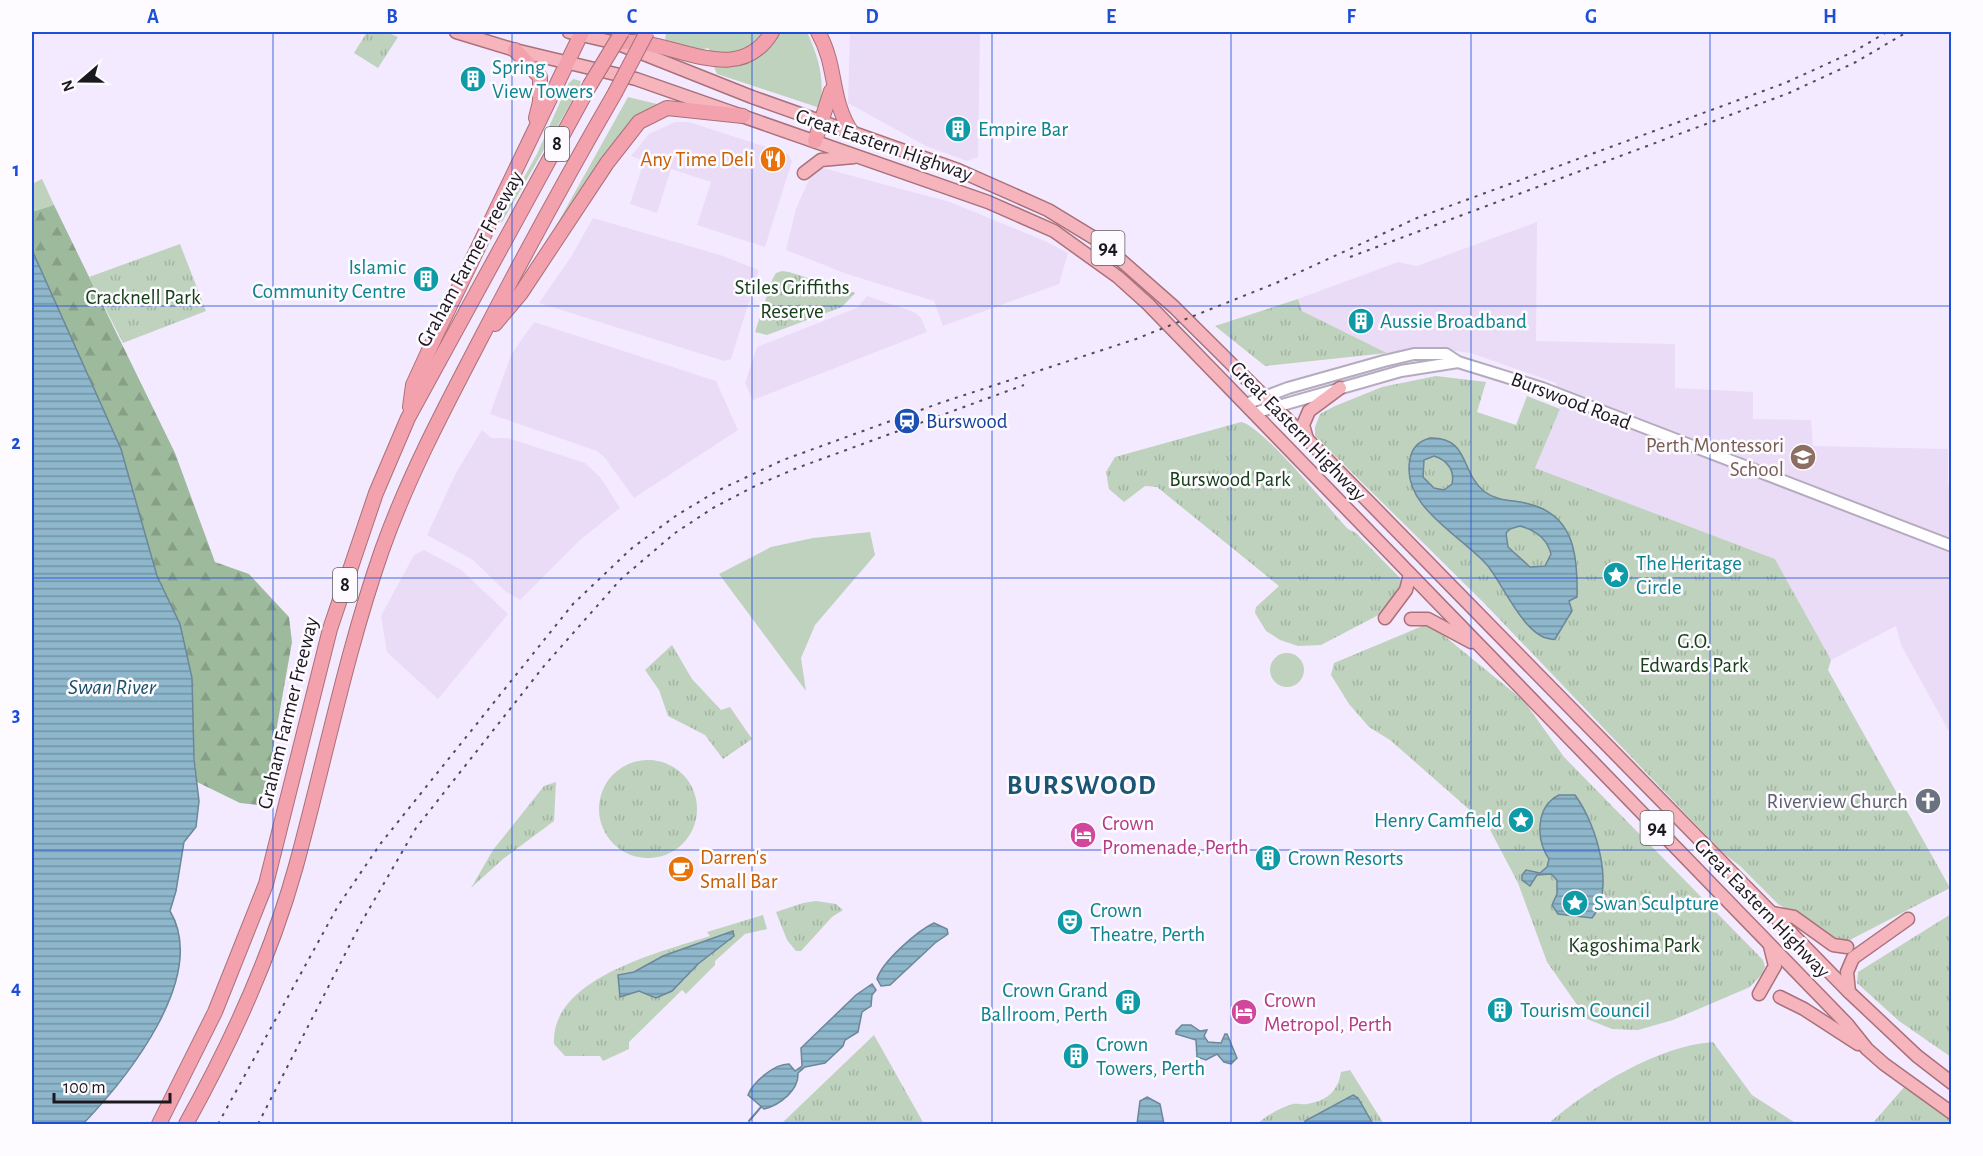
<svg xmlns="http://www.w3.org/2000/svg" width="1983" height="1156" font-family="'Alegreya Sans',sans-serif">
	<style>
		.built { fill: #eadbf7 }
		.green { fill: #bed2bd }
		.forest { fill: url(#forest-firs) }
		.park { fill: url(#park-tufts) }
		.water { fill: url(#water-rules); stroke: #6c8798; stroke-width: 1.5; fill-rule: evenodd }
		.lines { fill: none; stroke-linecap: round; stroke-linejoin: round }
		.stream { stroke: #6c8798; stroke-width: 2 }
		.secondary-casing { stroke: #b5abbf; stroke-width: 14 }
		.trunk-casing { stroke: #a8717b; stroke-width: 15 }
		.motorway-casing { stroke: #a8717b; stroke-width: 16 }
		.secondary { stroke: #fff; stroke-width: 10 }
		.trunk { stroke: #f6b4bc; stroke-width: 12 }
		.motorway { stroke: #f3a1ac; stroke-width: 14 }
		.rail { stroke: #524c57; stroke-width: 2; stroke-dasharray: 3 6; stroke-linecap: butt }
		.motorway-bridge-casing { stroke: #a8717b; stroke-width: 16; stroke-linecap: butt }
		.motorway-bridge { stroke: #f3a1ac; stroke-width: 14 }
		.grid { fill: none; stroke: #1d4ed8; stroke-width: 1.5; stroke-opacity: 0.55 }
		.labels { text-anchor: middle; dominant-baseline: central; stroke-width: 5; stroke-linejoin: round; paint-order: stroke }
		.shield { fill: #fdfbff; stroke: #605c62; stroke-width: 1.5 }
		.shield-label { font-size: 20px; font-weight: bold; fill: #1c181f }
		.culture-label { font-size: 21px; fill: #0d838f; stroke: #fdfbff; text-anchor: start }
		.street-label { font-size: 21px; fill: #1c181f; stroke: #fdfbff }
		.food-label { font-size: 21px; fill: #c56008; stroke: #fdfbff; text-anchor: end }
		.park-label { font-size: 21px; fill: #154017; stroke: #fdfbff }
		.transit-label { font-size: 21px; fill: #164399; stroke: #fdfbff; text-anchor: start }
		.education-label { font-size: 21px; fill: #785e54; stroke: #fdfbff; text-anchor: end }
		.worship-label { font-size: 21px; fill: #5b616d; stroke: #fdfbff; text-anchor: end }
		.hotel-label { font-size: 21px; fill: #b23c85; stroke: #fdfbff; text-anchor: start }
		.water-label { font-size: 22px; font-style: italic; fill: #1a4f66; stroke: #fdfbff }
		.district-label { font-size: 27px; font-weight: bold; letter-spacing: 1.5px; fill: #1a5575; stroke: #fdfbff }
		.neatline { fill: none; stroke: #1d4ed8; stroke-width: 2 }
		.grid-label { font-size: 20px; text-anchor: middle; font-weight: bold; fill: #1d4ed8 }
	</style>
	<defs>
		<pattern id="forest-firs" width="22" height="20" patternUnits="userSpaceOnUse" patternTransform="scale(1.5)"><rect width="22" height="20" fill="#9dba9c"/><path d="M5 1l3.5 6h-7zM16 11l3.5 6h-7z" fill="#879f86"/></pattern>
		<pattern id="park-tufts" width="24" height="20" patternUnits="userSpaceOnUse" patternTransform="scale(1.5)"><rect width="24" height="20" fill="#bed2bd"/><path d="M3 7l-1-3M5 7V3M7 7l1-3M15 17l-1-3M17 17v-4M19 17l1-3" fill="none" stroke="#a3b4a2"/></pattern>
		<pattern id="water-rules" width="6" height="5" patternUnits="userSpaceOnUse" patternTransform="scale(1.5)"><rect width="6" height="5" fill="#8eb7cc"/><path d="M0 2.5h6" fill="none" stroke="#7394a5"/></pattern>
	</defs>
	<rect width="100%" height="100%" fill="#f4eaff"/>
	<g class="built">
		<polygon points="850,32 980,32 978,157 967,161 926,146 848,103"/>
		<polygon points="675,122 689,122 788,154 792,161 765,247 697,225 711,182 671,169 657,213 630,204 644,161 631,156 649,134"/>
		<polygon points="819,167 950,202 1045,241 1068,253 1059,284 943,326 934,301 847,274 786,250 796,209 810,177"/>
		<polygon points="593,218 720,255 759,270 731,359 724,361 539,303 571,257"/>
		<polygon points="1537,222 1536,341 1675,344 1675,388 1753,392 1753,419 1811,420 1813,446 1948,449 1948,485 1952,486 1951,735 1901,645 1896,626 1831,660 1775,559 1534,468 1560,409 1556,383 1471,353 1423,347 1387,353 1302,311 1298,299 1398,262 1417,266"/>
		<polygon points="867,296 914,312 921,318 927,332 753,400 745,383 757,347 857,308"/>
		<polygon points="534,322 716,381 738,430 634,498 605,458 597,451 490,414 511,355"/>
		<polygon points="482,430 491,438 508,438 585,463 600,477 620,508 580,540 520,600 505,591 473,560 427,535 457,471"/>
		<polygon points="424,550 460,569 508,614 438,699 387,652 381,616 414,555"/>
	</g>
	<g class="green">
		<path d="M666 32H764C750 49 736 53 714 56L708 48 696 51 665 42Z"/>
		<path d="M778 32H807C819 58 825 80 820 108L717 74 714 67C741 65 766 59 778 32Z"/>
		<polygon points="573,79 581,81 579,89 502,222 500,220 537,154 568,84"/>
		<polygon points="628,97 657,104 633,123 541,253"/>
		<polygon points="42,179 54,205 32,212 32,184"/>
		<polygon points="870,532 875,555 815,625 801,658 806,691 719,574 771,547 813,538"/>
		<circle cx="1287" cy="670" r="17"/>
	</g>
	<polygon class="forest" points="54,205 175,453 215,562 249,574 289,617 292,642 266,788 258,805 240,803 197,782 180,624 157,576 121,449 32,250 32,212"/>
	<g class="park">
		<polygon points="367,32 386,32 398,37 378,68 354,53"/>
		<polygon points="180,244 206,311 123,343 89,277"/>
		<polygon points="782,271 789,272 855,293 842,307 767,335 755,332 772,280 776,273"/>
		<polygon points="1298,299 1302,311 1387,353 1265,366 1215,326"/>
		<polygon points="1436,376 1486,382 1477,412 1516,425 1527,396 1560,409 1535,468 1775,559 1831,660 1828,670 1950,888 1848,941 1839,942 1778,904 1740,866 1723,853 1484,603 1315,436 1315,427 1320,414 1335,406 1382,387"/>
		<path d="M1241 422C1263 426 1328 508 1348 529L1356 533 1400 578 1403 586 1388 610 1321 645 1298 646 1280 640 1266 631 1255 613 1256 607 1279 586 1157 487 1145 486 1124 502 1109 489 1106 472 1115 457Z"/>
		<polygon points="1425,625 1437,630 1524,701 1564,757 1763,960 1765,967 1762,974 1750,987 1673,1020 1638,1030 1612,1029 1587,1019 1547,962 1518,883 1488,826 1390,740 1369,727 1349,704 1331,675 1334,663"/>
		<polygon points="672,645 692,679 721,710 730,707 752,739 723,759 705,735 668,716 659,690 645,670"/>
		<circle cx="648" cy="809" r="49"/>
		<polygon points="556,782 554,821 503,859 471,888 493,850 544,786"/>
		<polygon points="816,901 836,904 843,910 832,917 801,951 796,951 787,940 776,912 803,903"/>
		<polygon points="1951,914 1951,1057 1899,1021 1857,983 1858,972"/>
		<path d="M763 915 767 929 745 934 715 961V965L686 994 682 990 629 1042V1049L603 1061 600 1056H565L554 1044C550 978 661 952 710 936L707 932Z"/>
		<polygon points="874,1035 924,1124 781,1124"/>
		<path d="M1713 1042 1752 1095 1797 1124H1553L1551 1121C1593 1086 1658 1046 1713 1042Z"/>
		<path d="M1350 1070 1384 1124H1257C1266 1116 1281 1107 1293 1104 1297 1103 1302 1105 1307 1104 1327 1101 1338 1091 1341 1072Z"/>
		<polygon points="1905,1086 1951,1118 1951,1124 1872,1124"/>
	</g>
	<g class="water">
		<path d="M32 250 121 449 157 576 180 624 192 678 194 759 199 801 196 827 184 842 176 891 170 911C209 977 127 1078 83 1124H32Z"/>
		<path d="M1430 438C1470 437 1460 473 1485 492 1497 501 1511 500 1525 503 1574 513 1578 554 1577 597L1569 601 1572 611 1555 639C1527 643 1504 585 1487 565 1462 536 1400 506 1410 459 1412 447 1419 441 1430 438ZM1434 456C1447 460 1455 470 1452 484L1444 490 1434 488 1423 477 1424 460ZM1520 526C1535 530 1547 538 1551 554L1545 566 1530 567 1508 547 1506 533 1510 529Z"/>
		<path d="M1559 795H1575C1596 823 1616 888 1592 918L1558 914 1552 905 1557 894V880L1551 874 1537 875 1530 886 1522 880V875L1526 870 1540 873 1547 867 1549 859C1536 840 1535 807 1559 795Z"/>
		<path d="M934 923 947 929 948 934 935 943 890 985 881 986 877 979C882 962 917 931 934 923Z"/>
		<polygon points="733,931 734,936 698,964 672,991 656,998 639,991 620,997 618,975 634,972 663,956"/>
		<path d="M872 984 876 990 872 995 871 1006 862 1012 858 1032 845 1040 843 1046 825 1063 805 1067 798 1073C799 1090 780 1105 764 1109L748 1095C753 1082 774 1064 789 1064L795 1071 802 1066 801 1048 856 995Z"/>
		<polygon points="1182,1025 1191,1025 1200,1031 1207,1030 1204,1036 1208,1042 1221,1043 1225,1034 1227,1034 1237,1058 1231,1064 1224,1062 1217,1054 1206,1060 1197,1057 1196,1040 1176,1034 1176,1031"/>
		<polygon points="1353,1095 1358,1098 1373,1124 1304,1124 1305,1121"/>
		<polygon points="1147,1097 1160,1104 1164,1124 1137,1124 1140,1101"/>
	</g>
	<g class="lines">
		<polyline class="stream" points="749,1121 761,1107"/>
		<defs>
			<g id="secondary">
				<polyline points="1246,404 1288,388 1384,361 1414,354 1446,354 1458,362 1542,388 1952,546"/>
				<polyline points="1254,413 1401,371 1458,362"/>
			</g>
			<g id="trunk">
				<polyline points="456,32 515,50 636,79 988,202 1054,231 1118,277 1148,304 1847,1024 1867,1049 1884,1064 1952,1113"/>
				<polyline points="569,32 616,43 752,97 958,170 1048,210 1099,241 1174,307 1308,440 1849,992 1917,1056 1952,1083"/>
				<polyline points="804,173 821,160 854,157"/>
				<polyline points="1307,439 1303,425 1309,411 1340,388"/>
				<polyline points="1385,618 1406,590 1410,574"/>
				<polyline points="1411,619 1428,619 1471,642"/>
				<polyline points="1772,913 1794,917 1833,945 1847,947"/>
				<polyline points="1849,992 1847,972 1853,958 1908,919"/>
				<polyline points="1759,994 1775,966 1770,946"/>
				<polyline points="1780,997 1804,1009 1858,1044"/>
			</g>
			<g id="motorway">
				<path d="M818 32C838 67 829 98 852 133"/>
				<path d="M616 43C666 33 735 93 772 32"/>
				<polyline points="515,50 540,77 540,102 536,118"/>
				<polyline points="815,141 831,91"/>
				<polyline points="495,324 521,293 607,163 639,122 667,108 743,116"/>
				<polyline points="410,407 413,385 435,337 582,32"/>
				<polyline points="159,1124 215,1012 266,884 330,629 376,493 408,418 590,85"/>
				<path d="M186 1124C231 1043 271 956 296 866 325 760 346 653 382 550 408 477 444 409 480 340 523 257 568 174 615 93"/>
			</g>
		</defs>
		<use href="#secondary" class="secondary-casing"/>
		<use href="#trunk" class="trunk-casing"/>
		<use href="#motorway" class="motorway-casing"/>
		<use href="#secondary" class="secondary"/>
		<use href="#trunk" class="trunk"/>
		<use href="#motorway" class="motorway"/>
		<g class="rail">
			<polyline points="1350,257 1789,93 1856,62 1907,32"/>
			<polyline points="218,1124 338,906 381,843 573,604 632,548 677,515 717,491 783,460 940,403 1136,339 1276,283 1417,218 1785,83 1853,52 1887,32"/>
			<polyline points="258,1124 361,923 416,828 544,666 621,579 675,533 713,508 755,486 797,468 1024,385"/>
		</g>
		<defs>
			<g id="motorway-bridge">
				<polyline points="590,85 622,32"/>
				<polyline points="615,93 647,32"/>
			</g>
		</defs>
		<use href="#motorway-bridge" class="motorway-bridge-casing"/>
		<use href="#motorway-bridge" class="motorway-bridge"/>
	</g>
	<path class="grid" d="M273 32V1124M512 32V1124M752 32V1124M992 32V1124M1231 32V1124M1471 32V1124M1710 32V1124M32 306H1952M32 578H1952M32 850H1952"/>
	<defs>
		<symbol id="building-disc" viewBox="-11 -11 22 22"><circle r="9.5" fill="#0f9aa8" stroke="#fdfbff"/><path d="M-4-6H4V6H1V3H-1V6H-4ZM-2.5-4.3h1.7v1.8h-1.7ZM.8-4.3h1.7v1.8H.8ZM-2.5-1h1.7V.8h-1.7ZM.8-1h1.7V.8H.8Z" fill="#fff"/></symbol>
		<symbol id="restaurant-disc" viewBox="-11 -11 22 22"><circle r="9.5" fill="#e8710a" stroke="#fdfbff"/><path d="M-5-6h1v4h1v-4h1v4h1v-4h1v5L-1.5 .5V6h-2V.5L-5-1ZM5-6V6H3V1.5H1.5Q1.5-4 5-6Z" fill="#fff"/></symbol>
		<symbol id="station-disc" viewBox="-11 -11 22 22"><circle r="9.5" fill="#1a4fb4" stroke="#fdfbff"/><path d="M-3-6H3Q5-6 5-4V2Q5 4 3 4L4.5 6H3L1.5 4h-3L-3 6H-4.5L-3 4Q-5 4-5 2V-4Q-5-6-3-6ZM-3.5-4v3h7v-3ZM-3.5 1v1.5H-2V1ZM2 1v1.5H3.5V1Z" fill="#fff"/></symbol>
		<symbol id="school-disc" viewBox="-11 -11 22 22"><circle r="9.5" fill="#8d6e63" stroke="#fdfbff"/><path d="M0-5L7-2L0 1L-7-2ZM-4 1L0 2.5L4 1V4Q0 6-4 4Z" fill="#fff"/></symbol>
		<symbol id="sight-disc" viewBox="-11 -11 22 22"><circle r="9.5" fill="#0f9aa8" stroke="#fdfbff"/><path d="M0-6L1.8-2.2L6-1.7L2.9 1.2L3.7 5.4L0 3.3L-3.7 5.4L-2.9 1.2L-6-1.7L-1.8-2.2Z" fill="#fff"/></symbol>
		<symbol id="church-disc" viewBox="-11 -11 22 22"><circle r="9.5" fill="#6b7280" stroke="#fdfbff"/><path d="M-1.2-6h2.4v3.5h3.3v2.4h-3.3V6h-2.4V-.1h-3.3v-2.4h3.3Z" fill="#fff"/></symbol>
		<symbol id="hotel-disc" viewBox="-11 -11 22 22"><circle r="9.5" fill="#d1479c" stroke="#fdfbff"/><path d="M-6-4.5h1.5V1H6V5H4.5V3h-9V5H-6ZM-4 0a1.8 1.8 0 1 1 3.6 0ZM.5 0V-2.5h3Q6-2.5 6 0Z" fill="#fff"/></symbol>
		<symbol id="cafe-disc" viewBox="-11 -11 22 22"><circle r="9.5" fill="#e8710a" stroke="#fdfbff"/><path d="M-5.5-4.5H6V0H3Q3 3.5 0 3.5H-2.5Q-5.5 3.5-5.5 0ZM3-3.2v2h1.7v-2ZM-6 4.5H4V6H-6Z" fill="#fff"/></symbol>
		<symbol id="theatre-disc" viewBox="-11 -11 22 22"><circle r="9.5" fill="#0f9aa8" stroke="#fdfbff"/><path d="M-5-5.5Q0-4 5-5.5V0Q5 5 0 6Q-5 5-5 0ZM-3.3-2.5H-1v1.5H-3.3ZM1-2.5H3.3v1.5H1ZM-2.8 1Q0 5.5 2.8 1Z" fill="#fff"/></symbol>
	</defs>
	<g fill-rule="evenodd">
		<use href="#building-disc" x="458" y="64" width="30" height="30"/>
		<use href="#building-disc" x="943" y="114" width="30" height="30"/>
		<use href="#restaurant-disc" x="758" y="144" width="30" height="30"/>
		<use href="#building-disc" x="411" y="264" width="30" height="30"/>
		<use href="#building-disc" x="1346" y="306" width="30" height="30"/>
		<use href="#station-disc" x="892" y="406" width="30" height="30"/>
		<use href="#school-disc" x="1788" y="442" width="30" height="30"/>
		<use href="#sight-disc" x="1601" y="560" width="30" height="30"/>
		<use href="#church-disc" x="1913" y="786" width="30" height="30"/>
		<use href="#sight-disc" x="1506" y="805" width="30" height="30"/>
		<use href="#hotel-disc" x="1068" y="820" width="30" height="30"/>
		<use href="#building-disc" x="1253" y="843" width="30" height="30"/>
		<use href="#cafe-disc" x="666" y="854" width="30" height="30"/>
		<use href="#sight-disc" x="1560" y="888" width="30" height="30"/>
		<use href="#theatre-disc" x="1055" y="907" width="30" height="30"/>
		<use href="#building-disc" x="1113" y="987" width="30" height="30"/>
		<use href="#building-disc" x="1485" y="995" width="30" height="30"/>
		<use href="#hotel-disc" x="1229" y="997" width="30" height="30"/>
		<use href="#building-disc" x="1061" y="1041" width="30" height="30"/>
	</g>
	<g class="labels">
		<g class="shield">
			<rect x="545" y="127" width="24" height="34" rx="4.5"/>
			<rect x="1091.5" y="231" width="33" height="34" rx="4.5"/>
			<rect x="333" y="568" width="24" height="34" rx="4.5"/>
			<rect x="1640.5" y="811" width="33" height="34" rx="4.5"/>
		</g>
		<g class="shield-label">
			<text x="557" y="144">8</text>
			<text x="1108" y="248">94</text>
			<text x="345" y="585">8</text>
			<text x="1657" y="828">94</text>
		</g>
		<g class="culture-label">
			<text x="492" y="67">Spring<tspan x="492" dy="24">View Towers</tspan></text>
			<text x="978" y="129">Empire Bar</text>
			<text x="406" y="267" text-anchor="end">Islamic<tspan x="406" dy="24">Community Centre</tspan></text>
			<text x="1380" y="321">Aussie Broadband</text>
			<text x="1636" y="563">The Heritage<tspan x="1636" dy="24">Circle</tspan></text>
			<text x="1502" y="820" text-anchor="end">Henry Camfield</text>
			<text x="1288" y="858">Crown Resorts</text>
			<text x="1594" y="903">Swan Sculpture</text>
			<text x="1090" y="910">Crown<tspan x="1090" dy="24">Theatre, Perth</tspan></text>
			<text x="1108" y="990" text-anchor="end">Crown Grand<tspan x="1108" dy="24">Ballroom, Perth</tspan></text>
			<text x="1520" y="1010">Tourism Council</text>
			<text x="1096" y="1044">Crown<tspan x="1096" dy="24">Towers, Perth</tspan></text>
		</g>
		<g class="street-label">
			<text transform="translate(884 145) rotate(19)">Great Eastern Highway</text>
			<text transform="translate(470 259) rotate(-61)">Graham Farmer Freeway</text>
			<text transform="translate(1571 401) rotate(21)">Burswood Road</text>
			<text transform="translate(1298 431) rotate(46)">Great Eastern Highway</text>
			<text transform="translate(288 713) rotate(-76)">Graham Farmer Freeway</text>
			<text transform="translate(1762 908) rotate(46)">Great Eastern Highway</text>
		</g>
		<g class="food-label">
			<text x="754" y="159">Any Time Deli</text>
			<text x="700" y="857" text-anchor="start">Darren's<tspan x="700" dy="24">Small Bar</tspan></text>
		</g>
		<g class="park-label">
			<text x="792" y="287">Stiles Griffiths<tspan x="792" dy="24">Reserve</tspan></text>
			<text x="143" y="297">Cracknell Park</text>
			<text x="1230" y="479">Burswood Park</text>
			<text x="1694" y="641">G.O.<tspan x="1694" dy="24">Edwards Park</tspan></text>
			<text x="1634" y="945">Kagoshima Park</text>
		</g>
		<g class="transit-label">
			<text x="926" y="421">Burswood</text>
		</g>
		<g class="education-label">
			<text x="1784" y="445">Perth Montessori<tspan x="1784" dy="24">School</tspan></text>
		</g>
		<g class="worship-label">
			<text x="1908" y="801">Riverview Church</text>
		</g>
		<g class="hotel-label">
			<text x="1102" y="823">Crown<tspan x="1102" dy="24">Promenade, Perth</tspan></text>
			<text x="1264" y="1000">Crown<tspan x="1264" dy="24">Metropol, Perth</tspan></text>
		</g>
		<g class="water-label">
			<text x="112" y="687">Swan River</text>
		</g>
		<g class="district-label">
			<text x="1082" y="785">BURSWOOD</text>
		</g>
	</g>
	<rect width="1983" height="1156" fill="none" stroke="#fdfbff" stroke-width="66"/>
	<g transform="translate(81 81) rotate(250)" stroke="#fdfbff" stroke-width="4.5" paint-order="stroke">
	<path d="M0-4.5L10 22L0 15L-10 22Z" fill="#1c181f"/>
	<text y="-9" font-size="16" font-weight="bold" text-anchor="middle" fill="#1c181f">N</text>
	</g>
	<path d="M54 1093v9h116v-9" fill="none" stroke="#1c181f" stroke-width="3"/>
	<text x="63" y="1093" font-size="18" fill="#1c181f" stroke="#fdfbff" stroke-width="4.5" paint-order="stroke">100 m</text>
	<rect x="33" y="33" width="1917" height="1090" class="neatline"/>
	<g class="grid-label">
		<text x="153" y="23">A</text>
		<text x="392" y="23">B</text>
		<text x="632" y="23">C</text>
		<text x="872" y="23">D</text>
		<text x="1111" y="23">E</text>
		<text x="1351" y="23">F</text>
		<text x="1591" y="23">G</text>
		<text x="1830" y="23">H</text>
		<text x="16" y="176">1</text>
		<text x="16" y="449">2</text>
		<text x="16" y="721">3</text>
		<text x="16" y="994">4</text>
	</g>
</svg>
